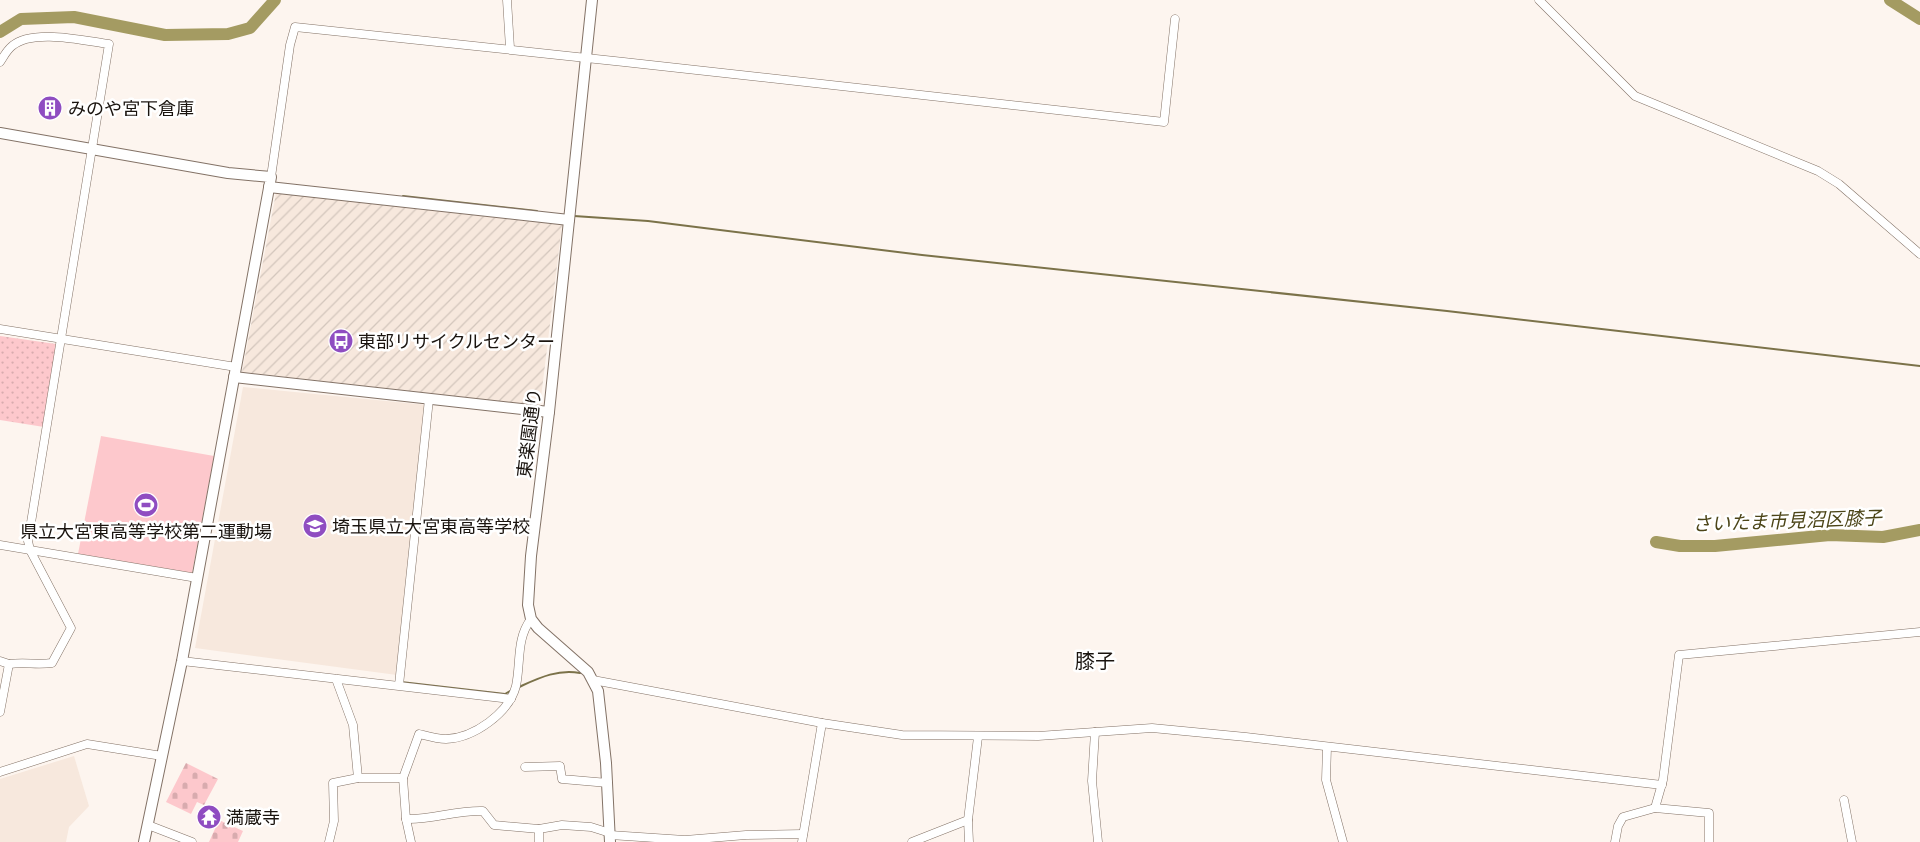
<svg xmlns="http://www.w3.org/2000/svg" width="1920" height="842" font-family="Roboto,'Noto Sans JP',sans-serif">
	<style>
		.built { fill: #f7e8dd }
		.industrial { fill: url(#industrial-furrows) }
		.green { fill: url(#green-dots) }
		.cemetery { fill: url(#cemetery-stones) }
		.pitch { fill: #fdc8cc }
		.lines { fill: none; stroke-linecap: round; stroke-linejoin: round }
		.stream { stroke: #7b7249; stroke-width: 2 }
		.river { stroke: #a49b62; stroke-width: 12 }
		.street-casing { stroke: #837266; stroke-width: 9 }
		.secondary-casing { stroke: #837266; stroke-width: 12 }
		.street { stroke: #fff; stroke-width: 8 }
		.secondary { stroke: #fff; stroke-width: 10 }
		.labels { text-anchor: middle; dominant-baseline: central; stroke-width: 5; stroke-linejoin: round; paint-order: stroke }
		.poi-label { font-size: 18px; fill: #1a140f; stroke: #fff; text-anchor: start }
		.street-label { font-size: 18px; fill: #1a140f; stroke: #fff }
		.water-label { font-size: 19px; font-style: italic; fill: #4c4518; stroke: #fff }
		.quarter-label { font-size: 20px; fill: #1a140f; stroke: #fff }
	</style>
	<defs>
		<pattern id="industrial-furrows" width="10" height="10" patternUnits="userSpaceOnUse" patternTransform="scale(1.25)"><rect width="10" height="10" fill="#f7e8dd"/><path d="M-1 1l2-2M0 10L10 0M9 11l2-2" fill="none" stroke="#d3c6bc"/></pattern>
		<pattern id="green-dots" width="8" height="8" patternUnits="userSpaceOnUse" patternTransform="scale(1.25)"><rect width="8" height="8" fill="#fdc8cc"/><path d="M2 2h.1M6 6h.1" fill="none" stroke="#d8abae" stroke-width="1.8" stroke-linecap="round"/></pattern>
		<pattern id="cemetery-stones" width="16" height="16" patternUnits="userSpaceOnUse" patternTransform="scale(1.25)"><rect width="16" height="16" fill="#fdc8cc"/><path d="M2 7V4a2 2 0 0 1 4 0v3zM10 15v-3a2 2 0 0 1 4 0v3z" fill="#d8abae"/></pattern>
	</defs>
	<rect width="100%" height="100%" fill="#fdf5ef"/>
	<g class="built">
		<polygon points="243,387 427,405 397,675 195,648"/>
		<polygon points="74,756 89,806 69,827 66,842 0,842 0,779"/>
	</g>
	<polygon class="industrial" points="276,193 562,225 540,406 242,372"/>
	<polygon class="green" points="0,336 56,344 44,427 0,420"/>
	<g class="cemetery">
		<polygon points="186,763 218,779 204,805 197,802 191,814 166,802"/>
		<polygon points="219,820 243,831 238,842 209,842"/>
	</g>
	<polygon class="pitch" points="101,436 214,456 192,573 78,554"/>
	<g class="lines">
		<g class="stream">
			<polyline points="403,196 537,211"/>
			<polyline points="574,216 648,221 922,255 1447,311 1920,366"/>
			<polyline points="401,682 505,694 510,691"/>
			<path d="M519 687C539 678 557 669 580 673"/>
		</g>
		<g class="river">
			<polyline points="1890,0 1920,19"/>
			<polyline points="0,32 21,19 74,17 165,35 228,34 250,28 275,0"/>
			<polyline points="1656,542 1680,546 1715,546 1830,535 1883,537 1920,530"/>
		</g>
		<defs>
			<g id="street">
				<polyline points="507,0 510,48"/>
				<polyline points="1539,0 1635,96 1818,171 1839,184 1920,254"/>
				<path d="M0 62C4 56 7 50 12 46 33 28 85 41 109 44L28 541 30 550 71 628 52 663C37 665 25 662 9 664"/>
				<path d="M271 177 290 45 295 27C585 56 874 91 1164 122L1175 19"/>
				<polyline points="0,329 236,367"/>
				<polyline points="0,545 197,578"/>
				<polyline points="0,661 9,664 0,712"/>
				<polyline points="182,661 511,699"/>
				<polyline points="336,679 353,725 358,778"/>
				<polyline points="593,680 822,723 902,735 1038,736 1152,728 1246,737 1662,785"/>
				<polyline points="399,685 429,399"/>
				<polyline points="1095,732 1092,781 1098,842"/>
				<polyline points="1327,747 1326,780 1343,842"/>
				<polyline points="525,767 560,766 562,779 608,783"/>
				<polyline points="0,772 87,744 162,756"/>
				<polyline points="1844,800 1852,842"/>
				<polyline points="1655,808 1663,780 1679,655 1920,632"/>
				<path d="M406 819C432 820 456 810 483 811L494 825 539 829 562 825 591 827 610 833"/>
				<polyline points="148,825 192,842"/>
				<polyline points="610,835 685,840 746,835 803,834"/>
				<polyline points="329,842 334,821 333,783 358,778 403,778"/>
				<path d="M411 842 406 819 403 778 419 734C427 736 437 739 446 739 474 738 509 713 516 686 521 662 516 639 531 619"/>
				<polyline points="539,842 539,829"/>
				<polyline points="802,842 822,723"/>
				<polyline points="912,842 968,820"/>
				<polyline points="969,842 968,820 978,737"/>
				<polyline points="1615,842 1618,826 1623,817 1655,808 1709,813 1709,842"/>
			</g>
			<g id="secondary">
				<polyline points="592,0 549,412 531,556 528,605 531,619 538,628 588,672 598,691 606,763 610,842"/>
				<polyline points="0,133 228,173 271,177 182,661 144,842"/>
				<polyline points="269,187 569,220"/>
				<polyline points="234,377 549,412"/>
			</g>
		</defs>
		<use href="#street" class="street-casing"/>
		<use href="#secondary" class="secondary-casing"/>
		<use href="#street" class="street"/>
		<use href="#secondary" class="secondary"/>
	</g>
	<defs>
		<symbol id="building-disc" viewBox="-11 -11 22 22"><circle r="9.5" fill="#8f4dc1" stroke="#fff"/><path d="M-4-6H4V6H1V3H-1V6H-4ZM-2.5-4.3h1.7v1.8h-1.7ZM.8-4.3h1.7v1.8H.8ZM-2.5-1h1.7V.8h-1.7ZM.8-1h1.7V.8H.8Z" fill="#fff"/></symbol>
		<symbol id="bus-disc" viewBox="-11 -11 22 22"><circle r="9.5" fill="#8f4dc1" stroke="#fff"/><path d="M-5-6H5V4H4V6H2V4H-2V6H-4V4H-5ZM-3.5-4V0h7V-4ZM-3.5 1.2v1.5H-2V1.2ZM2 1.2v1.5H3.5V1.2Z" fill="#fff"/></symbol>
		<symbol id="stadium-disc" viewBox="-11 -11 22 22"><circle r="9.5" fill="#8f4dc1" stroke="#fff"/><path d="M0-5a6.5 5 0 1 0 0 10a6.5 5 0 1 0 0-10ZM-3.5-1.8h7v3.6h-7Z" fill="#fff"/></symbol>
		<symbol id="school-disc" viewBox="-11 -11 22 22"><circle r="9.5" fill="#8f4dc1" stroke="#fff"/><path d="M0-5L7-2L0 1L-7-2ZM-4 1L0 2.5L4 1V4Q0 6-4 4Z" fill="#fff"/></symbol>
		<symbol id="temple-disc" viewBox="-11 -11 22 22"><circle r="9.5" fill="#8f4dc1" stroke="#fff"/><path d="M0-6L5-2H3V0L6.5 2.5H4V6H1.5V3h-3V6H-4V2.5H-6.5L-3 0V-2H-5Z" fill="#fff"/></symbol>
	</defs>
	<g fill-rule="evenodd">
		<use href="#building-disc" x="36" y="94" width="28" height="28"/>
		<use href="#bus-disc" x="327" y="327" width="28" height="28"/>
		<use href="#stadium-disc" x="132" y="491" width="28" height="28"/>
		<use href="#school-disc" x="301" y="512" width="28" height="28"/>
		<use href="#temple-disc" x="195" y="803" width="28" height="28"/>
	</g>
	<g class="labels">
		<g class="poi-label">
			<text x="68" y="108">みのや宮下倉庫</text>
			<text x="358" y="341">東部リサイクルセンター</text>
			<text x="332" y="526">埼玉県立大宮東高等学校</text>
			<text x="146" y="531" text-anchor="middle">県立大宮東高等学校第二運動場</text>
			<text x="226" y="817">満蔵寺</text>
		</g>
		<g class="street-label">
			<text transform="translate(529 433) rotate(-83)">東楽園通り</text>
		</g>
		<g class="water-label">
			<text transform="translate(1787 521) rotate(-2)">さいたま市見沼区膝子</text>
		</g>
		<g class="quarter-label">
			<text x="1095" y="661">膝子</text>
		</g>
	</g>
</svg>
